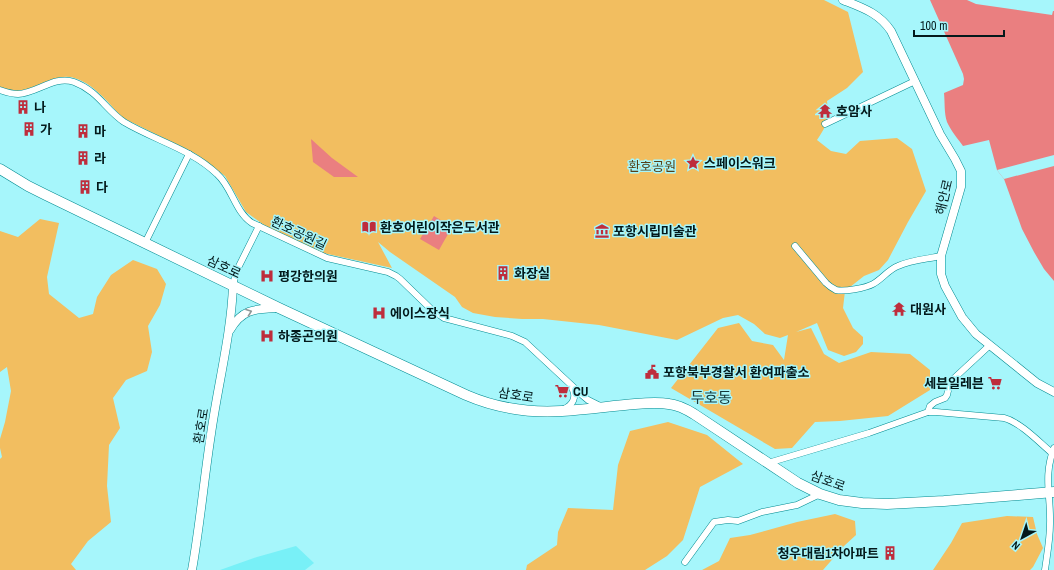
<svg xmlns="http://www.w3.org/2000/svg" width="1054" height="570" font-family="'Archivo Narrow','Noto Sans KR',sans-serif">
	<style>
		.built { fill: #78f0f7 }
		.green { fill: #f2be60 }
		.water { fill: #ea7f80 }
		.pier { fill: #a6f6fb }
		.lines { fill: none; stroke-linecap: round; stroke-linejoin: round }
		.minor-casing { stroke: #018b91; stroke-width: 7 }
		.tertiary-casing { stroke: #018b91; stroke-width: 9 }
		.primary-casing { stroke: #018b91; stroke-width: 11 }
		.minor { stroke: #fff; stroke-width: 6 }
		.tertiary { stroke: #fff; stroke-width: 8 }
		.primary { stroke: #fff; stroke-width: 10 }
		.oneway { stroke: #8e9898 }
		.labels { text-anchor: middle; dominant-baseline: central; stroke-width: 3; stroke-linejoin: round; paint-order: stroke }
		.poi-label { font-size: 13px; font-weight: bold; fill: #03191b; stroke: #a6f6fb; text-anchor: start }
		.park-label { font-size: 13px; fill: #564017; stroke: #a6f6fb }
		.street-label { font-size: 13px; fill: #03191b; stroke: #a6f6fb }
		.quarter-label { font-size: 15px; fill: #16383a; stroke: #a6f6fb }
	</style>
	<rect width="100%" height="100%" fill="#a6f6fb"/>
	<polygon class="built" points="296,546 314,563 305,570 220,570 257,557"/>
	<g class="green">
		<path d="M0 0H824L848 12 863 72 847 88 827 101C829 120 827 125 817 140L831 151 846 154 860 141 897 138 912 149 926 191 908 222 888 260 879 270 864 276 845 291 843 308 853 328 863 337V344L856 352 844 356 828 350 817 323 796 332 811 328 824 354 839 363 871 352 910 354 930 370V390L888 416 840 421 815 422 792 448 775 449 671 388 718 328 739 323 752 341 773 345 784 360 788 335 780 338 765 334 754 324 738 315 723 318 677 340 599 325 543 319H522L495 317 473 313 462 307 455 297 390 252 378 242 392 268 323 253 268 228 246 212 225 176 196 154 123 118C115 111 110 103 102 96 95 89 86 82 77 79 57 70 36 91 15 91 10 91 5 89 0 88Z"/>
		<polygon points="40,219 59,223 47,277 49,294 79,318 93,314 97,297 111,275 133,260 157,269 166,284 160,305 148,326 152,352 147,371 126,380 113,398 120,428 109,445 107,486 111,522 88,541 71,564 76,570 0,570 0,459 2,457 0,448 0,439 5,422 11,391 7,367 0,372 0,231 18,237"/>
		<polygon points="668,422 707,435 743,464 700,487 683,540 667,556 645,570 526,570 527,565 557,545 558,532 568,508 613,510 618,465 630,431"/>
		<polygon points="835,514 855,521 856,535 844,546 823,570 702,570 719,561 730,538 750,535 797,522"/>
		<polygon points="1007,516 1033,517 1037,534 1043,548 1033,567 1030,570 933,570 951,543 962,523"/>
	</g>
	<g class="water">
		<path d="M928 0H1054V281L1044 269 1034 252 1022 229 1004 179 997 170 989 140 963 146C958 139 951 131 947 122 944 113 945 103 944 93L963 85 964 79 963 74 930 0Z"/>
		<polygon points="311,139 332,158 358,177 334,177 313,162"/>
		<polygon points="434,216 452,227 439,250 420,239"/>
	</g>
	<g class="pier">
		<polygon points="967,0 1054,0 1054,11 1053,11 1052,15 976,4"/>
		<polygon points="1054,155 1054,166 1004,179 997,170"/>
	</g>
	<g class="lines">
		<defs>
			<g id="minor">
				<path d="M0 90C6 92 12 94 18 94 37 93 55 75 74 82 98 91 105 109 124 122 154 140 191 149 217 174 232 187 235 212 252 223L327 258 388 272 396 276 400 279 431 309 444 318 512 336 525 342 582 395 588 400 600 406"/>
				<polyline points="825,124 915,81"/>
				<polyline points="145,243 189,154"/>
				<path d="M795 246 826 283C829 286 832 288 836 290 844 292 866 288 873 284 882 279 888 270 898 266 911 260 927 259 941 256"/>
				<polyline points="233,286 236,272 259,226"/>
				<path d="M564 409C573 405 577 397 572 388"/>
				<polyline points="928,412 930,406 935,402 945,398 947,395 950,382 990,345"/>
				<path d="M768 463 869 433 928 412H936L1004 418C1020 422 1039 442 1052 453"/>
				<polyline points="685,562 714,522 728,520 738,521 762,512 797,505 820,494"/>
				<path d="M1045 570C1047 555 1050 539 1050 524 1051 496 1043 476 1054 448"/>
			</g>
			<g id="tertiary">
				<path d="M843 0C863 8 879 13 891 31L940 134 955 159 961 171V187L941 256V274L945 286 962 317 976 334 1037 383 1054 392"/>
				<path d="M230 330C242 309 255 309 277 308"/>
				<path d="M192 570C200 525 204 479 211 434 218 384 231 335 233 286"/>
			</g>
			<path id="primary" d="M0 169 28 186 46 195 145 243 279 308 466 395C496 408 529 413 562 411 586 410 610 406 635 404 646 403 658 402 669 404 678 405 686 409 694 414L798 483 820 494 839 500 862 503 887 504 944 501 1054 492"/>
		</defs>
		<use href="#minor" class="minor-casing"/>
		<use href="#tertiary" class="tertiary-casing"/>
		<use href="#primary" class="primary-casing"/>
		<use href="#minor" class="minor"/>
		<use href="#tertiary" class="tertiary"/>
		<use href="#primary" class="primary"/>
	</g>
	<defs><path id="oneway-chevron" d="M-2-3.5L2.5 0L-2 3.5" fill="none" stroke-width="1.6" stroke-linecap="round" stroke-linejoin="round"/></defs>
	<use class="oneway" href="#oneway-chevron" transform="translate(249 312) rotate(-20)"/>
	<defs>
		<symbol id="building-bare" viewBox="-9 -9 18 18"><path d="M-4-6H4V6H1V3H-1V6H-4ZM-2.5-4.3h1.7v1.8h-1.7ZM.8-4.3h1.7v1.8H.8ZM-2.5-1h1.7V.8h-1.7ZM.8-1h1.7V.8H.8Z" fill="#be2d3c" stroke="#a6f6fb" stroke-width="2.5" paint-order="stroke"/></symbol>
		<symbol id="temple-bare" viewBox="-9 -9 18 18"><path d="M0-6L5-2H3V0L6.5 2.5H4V6H1.5V3h-3V6H-4V2.5H-6.5L-3 0V-2H-5Z" fill="#be2d3c" stroke="#a6f6fb" stroke-width="2.5" paint-order="stroke"/></symbol>
		<symbol id="sight-bare" viewBox="-9 -9 18 18"><path d="M0-6L1.8-2.2L6-1.7L2.9 1.2L3.7 5.4L0 3.3L-3.7 5.4L-2.9 1.2L-6-1.7L-1.8-2.2Z" fill="#be2d3c" stroke="#a6f6fb" stroke-width="2.5" paint-order="stroke"/></symbol>
		<symbol id="library-bare" viewBox="-9 -9 18 18"><path d="M-6-4Q-3-5.5-.7-3.5V5Q-3 3-6 4ZM6-4Q3-5.5 .7-3.5V5Q3 3 6 4Z" fill="#be2d3c" stroke="#a6f6fb" stroke-width="2.5" paint-order="stroke"/></symbol>
		<symbol id="museum-bare" viewBox="-9 -9 18 18"><path d="M0-6L6-3V-2H-6V-3ZM-5-1h2V3h-2ZM-1-1h2V3h-2ZM3-1h2V3H3ZM-6 4H6V6H-6Z" fill="#be2d3c" stroke="#a6f6fb" stroke-width="2.5" paint-order="stroke"/></symbol>
		<symbol id="hospital-bare" viewBox="-9 -9 18 18"><path d="M-5-5h3v3.5h4V-5h3V5h-3V1.5h-4V5h-3Z" fill="#be2d3c" stroke="#a6f6fb" stroke-width="2.5" paint-order="stroke"/></symbol>
		<symbol id="civic-bare" viewBox="-9 -9 18 18"><path d="M-.6-6.5H3V-4.5H.6V-3L4-1V1h2V6H-6V1h2V-1L-.6-3ZM-1.2 2.5V6h2.4V2.5Z" fill="#be2d3c" stroke="#a6f6fb" stroke-width="2.5" paint-order="stroke"/></symbol>
		<symbol id="supermarket-bare" viewBox="-9 -9 18 18"><path d="M-6-5.5h2.5l.6 2H6L4.5 2H-2.5L-4.4-4H-6ZM-1.5 3.2a1.3 1.3 0 1 0 .1 0ZM3 3.2a1.3 1.3 0 1 0 .1 0Z" fill="#be2d3c" stroke="#a6f6fb" stroke-width="2.5" paint-order="stroke"/></symbol>
	</defs>
	<g fill-rule="evenodd">
		<use href="#building-bare" x="13" y="97" width="20" height="20"/>
		<use href="#temple-bare" x="815" y="101" width="20" height="20"/>
		<use href="#building-bare" x="19" y="119" width="20" height="20"/>
		<use href="#building-bare" x="73" y="121" width="20" height="20"/>
		<use href="#building-bare" x="73" y="148" width="20" height="20"/>
		<use href="#sight-bare" x="683" y="153" width="20" height="20"/>
		<use href="#building-bare" x="75" y="177" width="20" height="20"/>
		<use href="#library-bare" x="359" y="217" width="20" height="20"/>
		<use href="#museum-bare" x="592" y="221" width="20" height="20"/>
		<use href="#building-bare" x="493" y="263" width="20" height="20"/>
		<use href="#hospital-bare" x="257" y="266" width="20" height="20"/>
		<use href="#temple-bare" x="889" y="299" width="20" height="20"/>
		<use href="#hospital-bare" x="369" y="303" width="20" height="20"/>
		<use href="#hospital-bare" x="257" y="326" width="20" height="20"/>
		<use href="#civic-bare" x="642" y="362" width="20" height="20"/>
		<use href="#supermarket-bare" x="985" y="373" width="20" height="20"/>
		<use href="#supermarket-bare" x="552" y="381" width="20" height="20"/>
		<use href="#building-bare" x="880" y="543" width="20" height="20"/>
	</g>
	<g class="labels">
		<g class="poi-label">
			<text x="34" y="107">나</text>
			<text x="836" y="111">호암사</text>
			<text x="40" y="129">가</text>
			<text x="94" y="131">마</text>
			<text x="94" y="158">라</text>
			<text x="704" y="163">스페이스워크</text>
			<text x="96" y="187">다</text>
			<text x="380" y="227">환호어린이작은도서관</text>
			<text x="613" y="231">포항시립미술관</text>
			<text x="514" y="273">화장실</text>
			<text x="278" y="276">평강한의원</text>
			<text x="910" y="309">대원사</text>
			<text x="390" y="313">에이스장식</text>
			<text x="278" y="336">하종곤의원</text>
			<text x="663" y="372">포항북부경찰서 환여파출소</text>
			<text x="984" y="383" text-anchor="end">세븐일레븐</text>
			<text x="573" y="391">CU</text>
			<text x="879" y="553" text-anchor="end">청우대림1차아파트</text>
		</g>
		<g class="park-label">
			<text x="652" y="166">환호공원</text>
		</g>
		<g class="street-label">
			<text transform="translate(944 197) rotate(-77)">해안로</text>
			<text transform="translate(299 233) rotate(25)">환호공원길</text>
			<text transform="translate(224 267) rotate(25)">삼호로</text>
			<text transform="translate(516 395) rotate(9)">삼호로</text>
			<text transform="translate(201 426) rotate(-81)">환호로</text>
			<text transform="translate(828 481) rotate(20)">삼호로</text>
		</g>
		<g class="quarter-label">
			<text x="711" y="397">두호동</text>
		</g>
	</g>
	<g transform="translate(1022 538) rotate(220)" stroke="#a6f6fb" stroke-width="3" paint-order="stroke">
	<path d="M0-3L7 15L0 10L-7 15Z" fill="#03191b"/>
	<text y="-6" font-size="11" font-weight="bold" text-anchor="middle" fill="#03191b">N</text>
	</g>
	<path d="M914 30v6h90v-6" fill="none" stroke="#03191b" stroke-width="2"/>
	<text x="920" y="30" font-size="12" fill="#03191b" stroke="#a6f6fb" stroke-width="3" paint-order="stroke">100 m</text>
</svg>
